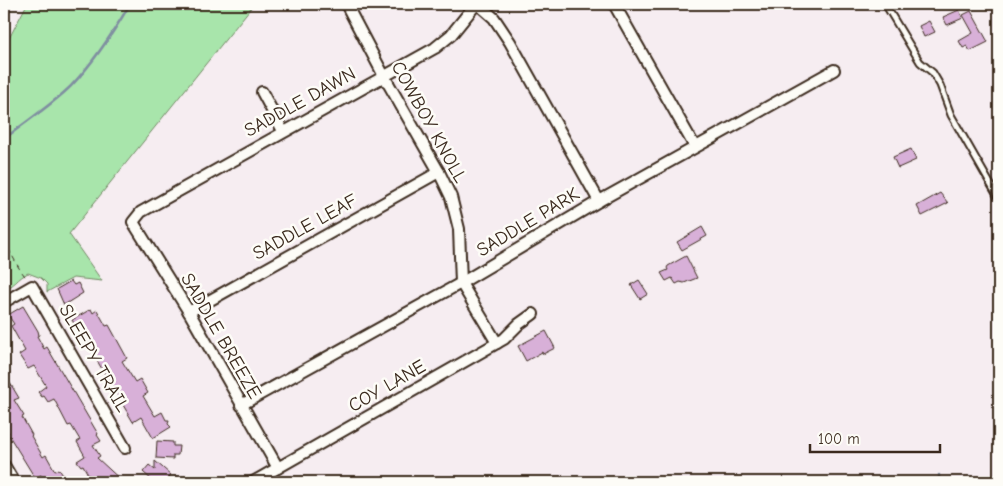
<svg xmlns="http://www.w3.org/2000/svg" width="1003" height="486" font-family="'Comic Neue',sans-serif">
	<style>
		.green { fill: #a8e5ab; stroke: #728864 }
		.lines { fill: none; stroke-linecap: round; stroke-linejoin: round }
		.stream { stroke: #7f8fa0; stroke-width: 2.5 }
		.building { fill: #d8b0d8; stroke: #3b2a1e }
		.service-casing { stroke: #3b2a1e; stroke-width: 9 }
		.minor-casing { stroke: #3b2a1e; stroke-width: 14 }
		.path { stroke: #3b2a1e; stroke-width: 1; stroke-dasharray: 5 4; stroke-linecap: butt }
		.service { stroke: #fdfcf7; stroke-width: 5 }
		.minor { stroke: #fdfcf7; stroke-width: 10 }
		.labels { text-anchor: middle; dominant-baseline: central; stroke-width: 5; stroke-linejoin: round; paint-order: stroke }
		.street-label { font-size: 19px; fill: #3b2a1e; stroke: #fdfcf7 }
	</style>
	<rect width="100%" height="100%" fill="#f6edf1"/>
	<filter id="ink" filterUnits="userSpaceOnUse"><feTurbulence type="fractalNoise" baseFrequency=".02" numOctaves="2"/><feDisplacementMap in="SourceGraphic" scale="10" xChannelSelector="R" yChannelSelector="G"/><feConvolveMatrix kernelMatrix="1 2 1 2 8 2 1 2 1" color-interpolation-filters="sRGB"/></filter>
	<g filter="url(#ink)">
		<path class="green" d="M27 4H254L69 234 102 281 73 278 47 292V284L41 278 28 273C18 278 14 286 4 290V48Z"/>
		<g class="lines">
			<g class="stream">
				<path d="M4 139C24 123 53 104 71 86 95 61 113 33 130 4"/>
				<polyline points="939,482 939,475"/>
			</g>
		</g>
		<g class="building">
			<polygon points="959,10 963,18 947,25 943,17"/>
			<polygon points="971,11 988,42 970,51 967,46 963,48 959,41 973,33 963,15"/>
			<polygon points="929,21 935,32 924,37 919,26"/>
			<polygon points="911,149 916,160 898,168 893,157"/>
			<polygon points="940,193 948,203 922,216 917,206"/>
			<polygon points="702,227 707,236 682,250 677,242"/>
			<polygon points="686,256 697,278 684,283 680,282 676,284 672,278 666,281 661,273 668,270 667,268 668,266"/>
			<polygon points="639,280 648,294 640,299 631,285"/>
			<polygon points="71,281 74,285 78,283 83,293 64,305 57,289"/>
			<polygon points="23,306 38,331 39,335 37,336 44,349 47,347 98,434 97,435 101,441 93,445 100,456 97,458 123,482 92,482 83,465 81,466 77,461 85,456 77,442 80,440 71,425 68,426 54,399 48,402 44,396 42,397 38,392 46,386 34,366 28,369 19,355 25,351 11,326 14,324 8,315"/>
			<polygon points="91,309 93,313 97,310 106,326 109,325 127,358 122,361 135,382 140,379 148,393 143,396 155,416 162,412 166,420 169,420 168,424 171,427 153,438 141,417 133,422 99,364 91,349 90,350 72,320"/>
			<polygon points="546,331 555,348 543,354 542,352 526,361 518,346"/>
			<polygon points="10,383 19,398 14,400 24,416 22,417 32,435 31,436 43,457 46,455 55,471 59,469 66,480 61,482 45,482 41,475 35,478 8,434 9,433 4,423 4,387"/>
			<polygon points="157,441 173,442 173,446 179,446 178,455 173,455 173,459 156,458"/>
			<polygon points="155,461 171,475 164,482 154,482 143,472 149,465 155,470"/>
		</g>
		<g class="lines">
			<defs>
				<polyline id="service" points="885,4 920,62 933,73 940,85 951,115 999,199"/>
				<g id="minor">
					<polyline points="346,4 384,76 439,172 451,197 459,229 461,283 497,343"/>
					<polyline points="478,4 494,18 510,42 599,201"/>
					<polyline points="614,4 695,147"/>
					<polyline points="262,92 283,131"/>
					<polyline points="4,302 32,286 125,448"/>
					<polyline points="189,312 439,172"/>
					<polyline points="241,405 461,283 599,201 834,70"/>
					<polyline points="4,465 14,482"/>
					<polyline points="278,468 189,312 133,222 141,212 435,48 451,35 476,4"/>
					<polyline points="253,482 497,343 504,339 519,324 533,314"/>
				</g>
			</defs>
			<use href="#service" class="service-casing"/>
			<use href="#minor" class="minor-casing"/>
			<polyline class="path" points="4,241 19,268 27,279"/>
			<use href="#service" class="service"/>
			<use href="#minor" class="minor"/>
		</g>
	</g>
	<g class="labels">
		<g class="street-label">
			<text transform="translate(300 102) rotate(-29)">SADDLE DAWN</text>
			<text transform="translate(429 122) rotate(61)">COWBOY KNOLL</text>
			<text transform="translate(528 222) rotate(-31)">SADDLE PARK</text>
			<text transform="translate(305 227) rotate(-29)">SADDLE LEAF</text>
			<text transform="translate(221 336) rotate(60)">SADDLE BREEZE</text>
			<text transform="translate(94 358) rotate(60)">SLEEPY TRAIL</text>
			<text transform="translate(387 386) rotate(-30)">COY LANE</text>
		</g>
	</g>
	<rect width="1003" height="486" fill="none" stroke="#fdfcf7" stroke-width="20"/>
	<rect x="10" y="10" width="983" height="466" fill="none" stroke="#3b2a1e" stroke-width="2" filter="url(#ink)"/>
	<path d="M810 444v8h130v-8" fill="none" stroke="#3b2a1e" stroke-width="2.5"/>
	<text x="818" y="444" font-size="15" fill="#3b2a1e" stroke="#fdfcf7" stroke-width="4" paint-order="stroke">100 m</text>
</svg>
